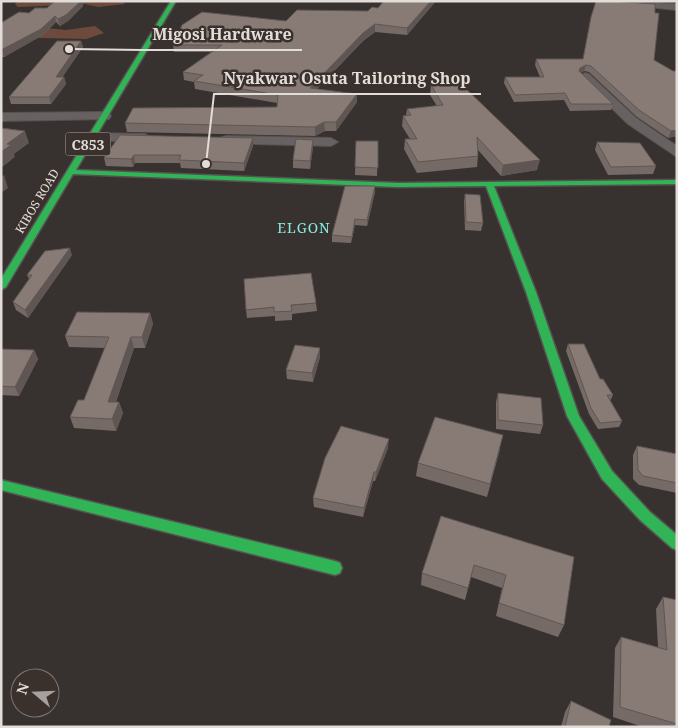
<svg xmlns="http://www.w3.org/2000/svg" width="678" height="728" font-family="'Noto Serif',serif">
	<style>
		.green { fill: #6e4a3d }
		.lines { fill: none; stroke-linecap: round; stroke-linejoin: round }
		.street-casing { stroke: #565150; stroke-width: 2 }
		.fast-casing { stroke: #565150; stroke-width: 3 }
		.street { fill: #676261; fill-rule: evenodd }
		.fast { fill: #30b455; fill-rule: evenodd }
		.wall { fill: #756a65 }
		.shaded-wall { fill: #5f5653 }
		.building { fill: #887b76; stroke: #5f5653 }
		.labels { text-anchor: middle; dominant-baseline: central; stroke-width: 5; stroke-linejoin: round; paint-order: stroke }
		.far-street-label { font-size: 12px; fill: #e3ddda; stroke: #3a312d }
		.shield { fill: #3a312d; stroke: #b0a9a6; stroke-width: 1 }
		.shield-label { font-size: 14px; font-weight: bold; fill: #e3ddda }
		.far-neighbourhood-label { font-size: 14px; letter-spacing: 1px; fill: #80ece7; stroke: #3a312d }
		.leader { fill: none; stroke: #e3ddda; stroke-width: 2 }
		.callout-dot { fill: #e3ddda; stroke: #3a312d; stroke-width: 2 }
		.callout-label { font-size: 16px; text-anchor: middle; font-weight: bold; fill: #e3ddda; stroke: #3a312d; stroke-width: 5; stroke-linejoin: round; paint-order: stroke }
	</style>
	<rect width="100%" height="100%" fill="#373230"/>
	<g class="green">
		<polygon points="17,1 123,1 125,4 98,7 85,4 18,7 15,4"/>
		<polygon points="95,26 104,33 86,39 1,37 45,28 66,30"/>
	</g>
	<g class="lines">
		<defs>
			<g id="street">
				<polygon points="614,1 677,4 677,10 618,4"/>
				<polygon points="585,73 589,74 636,118 677,146 677,157 628,124 581,78 579,76"/>
				<polygon points="105,112 109,113 111,116 109,119 1,121 1,113"/>
				<polygon points="92,133 145,134 152,138 145,142 87,140 86,137"/>
				<polygon points="227,136 331,138 338,142 331,146 222,143 220,140 222,137"/>
			</g>
			<g id="fast">
				<polygon points="171,1 176,1 76,170 398,183 677,180 677,184 494,186 536,292 579,416 612,471 650,512 677,535 677,550 672,548 640,520 602,479 567,416 526,292 486,186 398,187 73,174 6,287 1,290 1,279"/>
				<polygon points="1,480 335,561 340,563 342,568 340,573 335,575 1,490"/>
			</g>
		</defs>
		<use href="#street" class="street-casing"/>
		<use href="#fast" class="fast-casing"/>
		<use href="#street" class="street"/>
		<use href="#fast" class="fast"/>
	</g>
	<g class="wall">
		<polygon points="55,1 82,1 83,6 68,21 60,26 56,22 43,35 4,57 1,57 1,23 29,13 47,8"/>
		<polygon points="384,1 436,1 407,35 375,32 363,41 317,89 357,102 336,131 325,131 315,136 127,132 125,123 277,107 277,103 195,89 194,82 184,80 183,72 211,52 174,52 173,45 286,21 368,11 378,8"/>
		<polygon points="81,41 83,47 62,77 64,77 66,84 51,104 11,104 9,97"/>
		<polygon points="536,59 654,60 673,71 677,71 677,136 668,138 637,117 589,72 584,71 581,73 613,104 611,110 570,111 564,100 514,102 504,83 505,77 540,77 535,65"/>
		<polygon points="431,85 537,170 501,176 478,150 478,156 477,167 417,173 404,149 405,139 410,139 402,126 403,116 406,115 407,109 437,106 430,95"/>
		<polygon points="120,135 253,146 244,171 181,168 180,163 135,163 133,167 106,166 104,158"/>
		<polygon points="356,141 378,141 377,176 355,175"/>
		<polygon points="597,142 656,166 653,174 608,175 595,150"/>
		<polygon points="313,147 310,169 293,168 293,160"/>
		<polygon points="375,186 375,192 367,226 355,225 351,243 332,242 332,235"/>
		<polygon points="465,194 483,223 481,231 465,230 464,202"/>
		<polygon points="72,255 28,318 16,310 13,302 29,279 27,275"/>
		<polygon points="316,303 317,311 292,314 292,320 275,321 275,316 247,318 246,310"/>
		<polygon points="150,313 153,324 145,348 134,348 116,402 119,402 123,413 116,431 74,428 70,417 84,400 105,348 69,347 65,336"/>
		<polygon points="568,344 613,395 610,401 622,421 619,427 598,429 589,414 566,351"/>
		<polygon points="320,348 320,357 313,382 287,379 286,370"/>
		<polygon points="1,349 34,350 38,359 19,396 1,395"/>
		<polygon points="498,393 543,425 540,434 496,429 496,402"/>
		<polygon points="637,446 677,454 677,493 639,485 633,479 633,455"/>
		<polygon points="388,448 375,481 373,481 363,517 314,507 313,498"/>
		<polygon points="500,449 487,497 416,476 418,463"/>
		<polygon points="441,516 564,625 558,637 496,616 502,588 471,577 465,600 421,585 422,573"/>
		<polygon points="663,597 677,600 677,727 643,727 613,717 615,648 621,637 658,647 656,609"/>
		<polygon points="571,701 609,727 561,727 565,712"/>
	</g>
	<g class="shaded-wall">
		<polygon points="81,1 82,1 83,6 68,21 60,26 58,19"/>
		<polygon points="431,1 436,1 407,35 407,28"/>
		<polygon points="55,16 56,22 43,35 4,57 1,50"/>
		<polygon points="375,24 375,32 363,41 310,96 310,88 363,33"/>
		<polygon points="81,41 83,47 58,84 56,77"/>
		<polygon points="586,65 584,71 578,74 580,68"/>
		<polygon points="64,77 66,84 51,104 49,97"/>
		<polygon points="357,94 357,102 336,131 336,122"/>
		<polygon points="324,122 325,131 315,136 315,127"/>
		<polygon points="677,130 677,136 668,138 671,131"/>
		<polygon points="25,131 29,143 14,154 15,157 1,168 1,152 7,144"/>
		<polygon points="253,138 253,146 244,171 244,163"/>
		<polygon points="313,140 313,147 310,169 310,161"/>
		<polygon points="134,155 135,163 133,167 131,159"/>
		<polygon points="540,160 537,170 501,176 503,165"/>
		<polygon points="4,175 8,188 1,193 1,177"/>
		<polygon points="375,186 375,192 367,226 367,220"/>
		<polygon points="355,219 355,225 351,243"/>
		<polygon points="70,248 72,255 28,318 25,310"/>
		<polygon points="150,313 153,324 145,348 142,337"/>
		<polygon points="131,337 134,348 112,413 108,402"/>
		<polygon points="320,348 320,357 313,382 312,373"/>
		<polygon points="34,350 38,359 19,396 15,387"/>
		<polygon points="119,402 123,413 116,431 112,419"/>
		<polygon points="389,439 388,448 375,481 376,472"/>
		<polygon points="374,472 373,481 363,517 364,508"/>
	</g>
	<g class="building">
		<polygon points="55,1 81,1 66,15 58,19 55,16 41,29 1,50 1,23 19,12 29,13 35,8 47,8"/>
		<polygon points="384,1 431,1 407,28 375,24 363,33 310,88 357,94 336,122 324,122 315,127 125,123 133,108 277,107 278,95 194,81 203,75 183,72 222,45 173,45 182,25 202,12 286,21 297,10 368,11 372,7 378,8"/>
		<polygon points="596,1 610,1 655,4 655,13 659,13 654,60 673,71 677,71 677,130 671,131 639,110 591,66 586,65 580,68 579,71 613,104 571,104 565,93 515,95 505,77 544,77 536,59 583,59 591,17"/>
		<polygon points="57,41 81,41 56,77 64,77 49,97 9,97"/>
		<polygon points="461,84 540,160 503,165 477,137 478,156 418,162 405,139 417,139 403,116 411,115 407,109 443,105 431,85"/>
		<polygon points="1,128 25,131 7,144 11,145 1,152"/>
		<polygon points="120,135 253,138 244,163 179,160 181,155 134,155 131,159 104,158"/>
		<polygon points="296,139 313,140 310,161 293,160"/>
		<polygon points="356,141 378,141 378,168 355,167"/>
		<polygon points="597,142 640,143 656,166 611,167"/>
		<polygon points="345,186 375,186 367,220 355,219 352,237 332,235"/>
		<polygon points="465,194 480,195 483,223 466,222"/>
		<polygon points="70,248 25,310 13,302 32,275 27,275 45,251"/>
		<polygon points="311,273 316,303 291,305 292,311 274,312 274,307 246,310 244,279"/>
		<polygon points="77,312 150,313 142,337 131,337 108,402 119,402 112,419 70,417 78,400 84,400 109,337 65,336"/>
		<polygon points="568,344 584,344 600,379 603,379 613,395 607,395 622,421 600,423 591,408"/>
		<polygon points="295,345 320,348 312,373 286,370"/>
		<polygon points="1,349 34,350 15,387 1,386"/>
		<polygon points="498,393 541,398 543,425 498,420"/>
		<polygon points="435,417 503,435 490,484 418,463"/>
		<polygon points="341,426 389,439 376,472 374,472 364,508 313,498 325,458"/>
		<polygon points="637,446 677,454 677,483 643,476 638,470"/>
		<polygon points="441,516 574,557 564,625 499,603 506,575 474,565 468,588 422,573"/>
		<polygon points="663,597 677,600 677,724 620,707 621,637 667,650"/>
		<polygon points="571,701 611,720 609,727 565,727"/>
	</g>
	<g class="labels">
		<g class="far-street-label">
			<text transform="translate(37 201) rotate(-59)">KIBOS ROAD</text>
		</g>
		<rect class="shield" x="65.5" y="132.5" width="45" height="23" rx="4"/>
		<g class="shield-label">
			<text x="88" y="144">C853</text>
		</g>
		<g class="far-neighbourhood-label">
			<text x="304" y="227">ELGON</text>
		</g>
	</g>
	<path class="leader" d="M69 49L142 50H302M206 164L214 94H481"/>
	<g class="callout-dot">
		<circle cx="69" cy="49" r="5"/>
		<circle cx="206" cy="164" r="5"/>
	</g>
	<g class="callout-label">
		<text x="222" y="40">Migosi Hardware</text>
		<text x="347" y="84">Nyakwar Osuta Tailoring Shop</text>
	</g>
	<rect width="678" height="728" fill="none" stroke="#e3ddda" stroke-width="5"/>
	<g transform="translate(35 693) rotate(289)"><circle r="24" fill="#3a312d" stroke="#7e7672"/>
	<path d="M0-4L9 19L0 12L-9 19Z" fill="#a7a19e"/>
	<text y="-8" font-size="14" font-weight="bold" text-anchor="middle" fill="#e3ddda">N</text>
	</g>
</svg>
